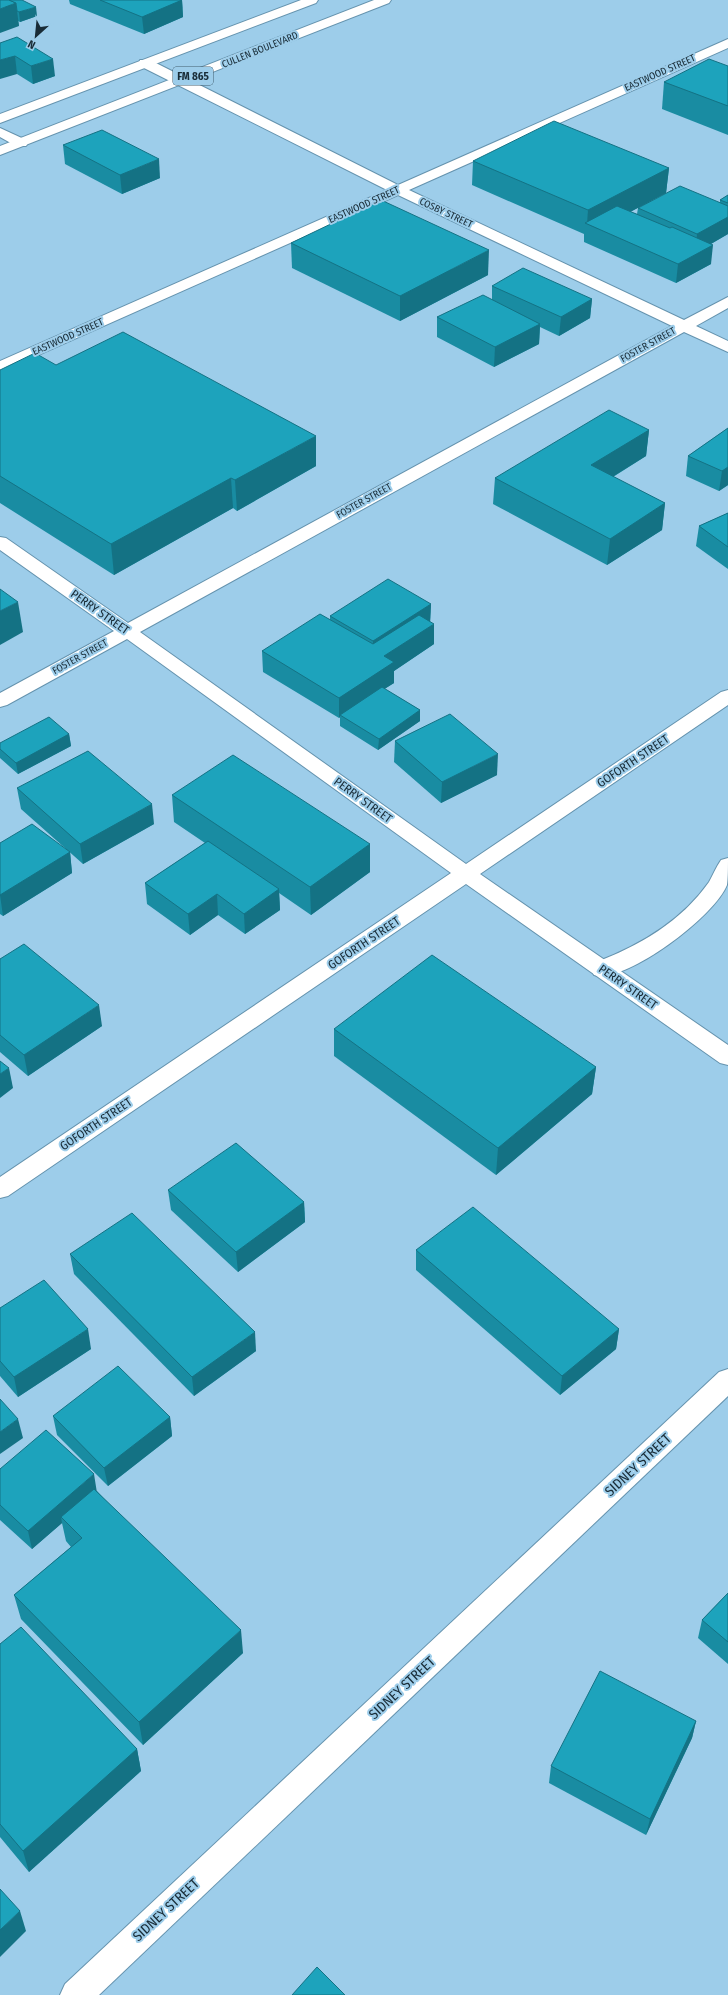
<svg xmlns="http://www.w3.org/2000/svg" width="728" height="1995" font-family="'Fira Sans Condensed',sans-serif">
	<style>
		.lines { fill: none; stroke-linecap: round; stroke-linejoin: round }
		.service-casing { stroke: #6593ae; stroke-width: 2 }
		.minor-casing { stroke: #6593ae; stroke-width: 2 }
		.primary-casing { stroke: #6593ae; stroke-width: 2 }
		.service { fill: #fff; fill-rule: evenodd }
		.minor { fill: #fff; fill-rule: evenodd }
		.primary { fill: #fff; fill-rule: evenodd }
		.wall { fill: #198ca2 }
		.shaded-wall { fill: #147284 }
		.building { fill: #1da3bc; stroke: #147284 }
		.labels { text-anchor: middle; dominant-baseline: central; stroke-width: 4; stroke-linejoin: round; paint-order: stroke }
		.far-street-label { font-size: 10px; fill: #192c37; stroke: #9dcdea }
		.shield { fill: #9dcdea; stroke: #415c6d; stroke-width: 1 }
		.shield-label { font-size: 11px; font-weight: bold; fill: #192c37 }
		.street-label { font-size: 12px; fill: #192c37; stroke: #9dcdea }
		.near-street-label { font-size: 14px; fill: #192c37; stroke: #9dcdea }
	</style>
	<rect width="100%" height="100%" fill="#9dcdea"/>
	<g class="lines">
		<defs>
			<path id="service" d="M728 858C728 866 728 878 727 885 715 916 626 984 594 975L591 969 594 963C639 946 681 922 709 882 713 875 716 867 721 860Z"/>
			<g id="minor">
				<polygon points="728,39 728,48 409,190 684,320 728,297 728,308 696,326 728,341 728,352 684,332 140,632 466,864 721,692 728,690 728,705 480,874 728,1045 728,1065 720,1063 466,884 8,1196 0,1198 0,1177 451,873 127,639 7,705 0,707 0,693 114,631 0,550 0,537 6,538 128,623 672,326 398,195 0,372 0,361 387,190 140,66 139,63 140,60 150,60 398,185"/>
				<polygon points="0,128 26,140 28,143 26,146 16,146 0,137"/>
				<polygon points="728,1369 728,1396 99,1995 60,1995 65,1984 719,1372"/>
			</g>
			<g id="primary">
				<polygon points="301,0 318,0 316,3 0,123 0,114"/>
				<polygon points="374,0 391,0 389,3 0,155 0,146"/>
			</g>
		</defs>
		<use href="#service" class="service-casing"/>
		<use href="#minor" class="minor-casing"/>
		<use href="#primary" class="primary-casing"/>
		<use href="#service" class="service"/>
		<use href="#minor" class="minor"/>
		<use href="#primary" class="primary"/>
	</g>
	<g class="wall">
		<polygon points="0,0 37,16 20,22 18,21 19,26"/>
		<polygon points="69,0 182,0 183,17 144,34 70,4"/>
		<polygon points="0,43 55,76 33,84 17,74"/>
		<polygon points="728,66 728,135 662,109 664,82"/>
		<polygon points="63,145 160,178 122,194 65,164"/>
		<polygon points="473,161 669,168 666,193 630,212 637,214 638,208 720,202 720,200 728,195 728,234 711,244 711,264 676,283 584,242 584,234 472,185"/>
		<polygon points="291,243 488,275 400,321 292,268"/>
		<polygon points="492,286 592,299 590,318 559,336 540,327 539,344 494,367 437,337 437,317 492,300"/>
		<polygon points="56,365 316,466 237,511 233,508 114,575 0,503 0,370"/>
		<polygon points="728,428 728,485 719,491 686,476 688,456"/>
		<polygon points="649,430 646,456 613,477 665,503 662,530 607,565 493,504 495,478"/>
		<polygon points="728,513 728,569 696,546 699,526"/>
		<polygon points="431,604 430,622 434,644 394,671 394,683 384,689 420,710 420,721 378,750 340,726 340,717 339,718 263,672 262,651 330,620 330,616"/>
		<polygon points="69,734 71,746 18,774 0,758 0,743"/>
		<polygon points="395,741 497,775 441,803 394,762"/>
		<polygon points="17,788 154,824 83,864 21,809"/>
		<polygon points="172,795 370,844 370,872 311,915 279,893 280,910 245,934 218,915 190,935 147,904 145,883 205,843 174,822"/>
		<polygon points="0,843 70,852 72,873 3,916 0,914"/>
		<polygon points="0,959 102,1026 28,1076 0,1052"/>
		<polygon points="334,1029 596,1067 592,1094 496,1175 334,1056"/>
		<polygon points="168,1190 304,1202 305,1222 238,1272 171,1210"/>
		<polygon points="416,1250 619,1329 616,1349 560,1395 416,1270"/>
		<polygon points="70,1254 256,1351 194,1396 74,1274"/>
		<polygon points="0,1308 91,1349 18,1397 0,1376"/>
		<polygon points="53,1416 170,1417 172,1436 108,1486 57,1435"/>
		<polygon points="0,1469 97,1491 243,1653 143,1745 21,1619 14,1595 71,1547 66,1541 62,1523 32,1549 0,1520"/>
		<polygon points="728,1593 728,1664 698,1638 702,1620"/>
		<polygon points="0,1644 137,1749 141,1771 29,1872 0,1837"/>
		<polygon points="696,1721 692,1738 646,1835 549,1783 551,1766"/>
	</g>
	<g class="shaded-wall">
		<polygon points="182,0 183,17 144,34 142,17"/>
		<polygon points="16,3 19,26 0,33 0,9"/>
		<polygon points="36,7 37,16 20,22 19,12"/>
		<polygon points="15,56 17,74 0,79 0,60"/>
		<polygon points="53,59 55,76 33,84 31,66"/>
		<polygon points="159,159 160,178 122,194 120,175"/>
		<polygon points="669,168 666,193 598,229 587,224 588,210"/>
		<polygon points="728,217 728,234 695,253 697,234"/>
		<polygon points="713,245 711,264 676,283 678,264"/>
		<polygon points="489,250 488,275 400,321 400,296"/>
		<polygon points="592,299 590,318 559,336 561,317"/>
		<polygon points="540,324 539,344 494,367 495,347"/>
		<polygon points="649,430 646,456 588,492 591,465"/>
		<polygon points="316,436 316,466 237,511 235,480"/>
		<polygon points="728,467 728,485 719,491 722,471"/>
		<polygon points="231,478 233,508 114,575 111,544"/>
		<polygon points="665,503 662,530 607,565 610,539"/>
		<polygon points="18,602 23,632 0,645 0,611"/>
		<polygon points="431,604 430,624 373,662 373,641"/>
		<polygon points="434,624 434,644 394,671 394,683 342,716 340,715 340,717 339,718 339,698 384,656"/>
		<polygon points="420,710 420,721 378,750 379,739"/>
		<polygon points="69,734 71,746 18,774 16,763"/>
		<polygon points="498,754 497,775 441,803 442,782"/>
		<polygon points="152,804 154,824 83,864 80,844"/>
		<polygon points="370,844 370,872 311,915 310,887"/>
		<polygon points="70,852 72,873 3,916 0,895"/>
		<polygon points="279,889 280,910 245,934 244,914"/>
		<polygon points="217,894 218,915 190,935 188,914"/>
		<polygon points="99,1005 102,1026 28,1076 24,1055"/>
		<polygon points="596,1067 592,1094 496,1175 498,1148"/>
		<polygon points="9,1068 13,1088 0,1098 0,1074"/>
		<polygon points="304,1202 305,1222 238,1272 236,1252"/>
		<polygon points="88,1329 91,1349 18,1397 14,1377"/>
		<polygon points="619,1329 616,1349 560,1395 562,1376"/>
		<polygon points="255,1332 256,1351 194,1396 192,1377"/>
		<polygon points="170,1417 172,1436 108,1486 104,1468"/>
		<polygon points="18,1419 23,1438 0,1454 0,1432"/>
		<polygon points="94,1474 97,1493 61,1517 62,1523 32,1549 28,1531"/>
		<polygon points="241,1630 243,1653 143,1745 139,1722"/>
		<polygon points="696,1721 692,1738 646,1835 650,1819"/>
		<polygon points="137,1749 141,1771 29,1872 23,1851"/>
		<polygon points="20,1911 26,1931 0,1957 0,1930"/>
	</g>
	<g class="building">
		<polygon points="0,0 9,0 16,3 0,9"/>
		<polygon points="9,0 22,0 36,7 19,12 17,11 16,3"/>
		<polygon points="100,0 182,0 142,17"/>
		<polygon points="17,37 53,59 31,66 15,56 0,60 0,43"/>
		<polygon points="709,59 728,66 728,106 664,82"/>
		<polygon points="554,121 669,168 588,210 473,161"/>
		<polygon points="102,130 159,159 120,175 63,145"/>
		<polygon points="680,186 728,206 728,217 697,234 638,208"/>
		<polygon points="728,195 728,203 720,200"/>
		<polygon points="381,200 489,250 400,296 291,243"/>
		<polygon points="617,206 670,228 672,227 713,245 678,264 585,223"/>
		<polygon points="523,268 592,299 561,317 492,286"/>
		<polygon points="483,295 540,324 495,347 437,317"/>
		<polygon points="123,332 316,436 235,480 231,478 111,544 0,476 0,370 35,353 56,365"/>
		<polygon points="609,410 649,430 591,465 665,503 610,539 495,478"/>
		<polygon points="728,428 728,467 722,471 688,456"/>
		<polygon points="728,513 728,547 699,526"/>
		<polygon points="388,579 431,604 373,641 330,616"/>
		<polygon points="0,589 18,602 0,611"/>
		<polygon points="320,614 373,644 419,615 434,624 384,656 394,662 339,698 262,651"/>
		<polygon points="382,687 420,710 379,739 340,715"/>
		<polygon points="450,714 498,754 442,782 395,741"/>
		<polygon points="49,717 69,734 16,763 0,749 0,743"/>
		<polygon points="88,751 152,804 80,844 17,788"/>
		<polygon points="233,755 370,844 310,887 172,795"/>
		<polygon points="32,824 70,852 0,895 0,843"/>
		<polygon points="208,841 279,889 244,914 217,894 188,914 145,883"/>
		<polygon points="24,944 99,1005 24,1055 0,1035 0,959"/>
		<polygon points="432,955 596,1067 498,1148 334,1029"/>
		<polygon points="0,1061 9,1068 0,1074"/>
		<polygon points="236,1143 304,1202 236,1252 168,1190"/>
		<polygon points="473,1207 619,1329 562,1376 416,1250"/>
		<polygon points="132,1213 255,1332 192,1377 70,1254"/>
		<polygon points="44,1280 88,1329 14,1377 0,1361 0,1308"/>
		<polygon points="118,1366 170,1417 104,1468 53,1416"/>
		<polygon points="0,1399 18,1419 0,1432"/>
		<polygon points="46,1430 94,1474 28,1531 0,1505 0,1469"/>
		<polygon points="94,1489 241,1630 139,1722 14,1595 82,1538 61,1517"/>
		<polygon points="728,1593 728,1642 702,1620"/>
		<polygon points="21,1627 137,1749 23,1851 0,1824 0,1644"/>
		<polygon points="600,1671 696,1721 650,1819 551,1766"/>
		<polygon points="0,1889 20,1911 0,1930"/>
		<polygon points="317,1967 345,1995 292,1995"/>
	</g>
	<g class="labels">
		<g class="far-street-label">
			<text transform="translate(260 50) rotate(-22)">CULLEN BOULEVARD</text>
			<text transform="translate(660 73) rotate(-24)">EASTWOOD STREET</text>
			<text transform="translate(364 205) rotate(-24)">EASTWOOD STREET</text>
			<text transform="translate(446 213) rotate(25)">COSBY STREET</text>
			<text transform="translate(68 337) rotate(-24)">EASTWOOD STREET</text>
			<text transform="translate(648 345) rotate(-29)">FOSTER STREET</text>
			<text transform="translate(364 501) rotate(-29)">FOSTER STREET</text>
			<text transform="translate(80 657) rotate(-29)">FOSTER STREET</text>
		</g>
		<rect class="shield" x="173" y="67" width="40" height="18" rx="3"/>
		<g class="shield-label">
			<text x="193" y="76">FM 865</text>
		</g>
		<g class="street-label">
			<text transform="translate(100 612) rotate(35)">PERRY STREET</text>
			<text transform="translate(633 761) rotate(-34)">GOFORTH STREET</text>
			<text transform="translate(363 800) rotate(36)">PERRY STREET</text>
			<text transform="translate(364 943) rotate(-34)">GOFORTH STREET</text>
			<text transform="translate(628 987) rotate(35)">PERRY STREET</text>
			<text transform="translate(96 1124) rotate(-34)">GOFORTH STREET</text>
		</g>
		<g class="near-street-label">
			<text transform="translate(638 1465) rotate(-43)">SIDNEY STREET</text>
			<text transform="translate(402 1688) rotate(-43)">SIDNEY STREET</text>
			<text transform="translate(166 1910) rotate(-43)">SIDNEY STREET</text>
		</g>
	</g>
	<g transform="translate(36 36) rotate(207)" stroke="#9dcdea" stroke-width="3" paint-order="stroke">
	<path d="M0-3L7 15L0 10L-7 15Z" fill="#192c37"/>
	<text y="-6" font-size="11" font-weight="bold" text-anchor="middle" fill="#192c37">N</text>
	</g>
</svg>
